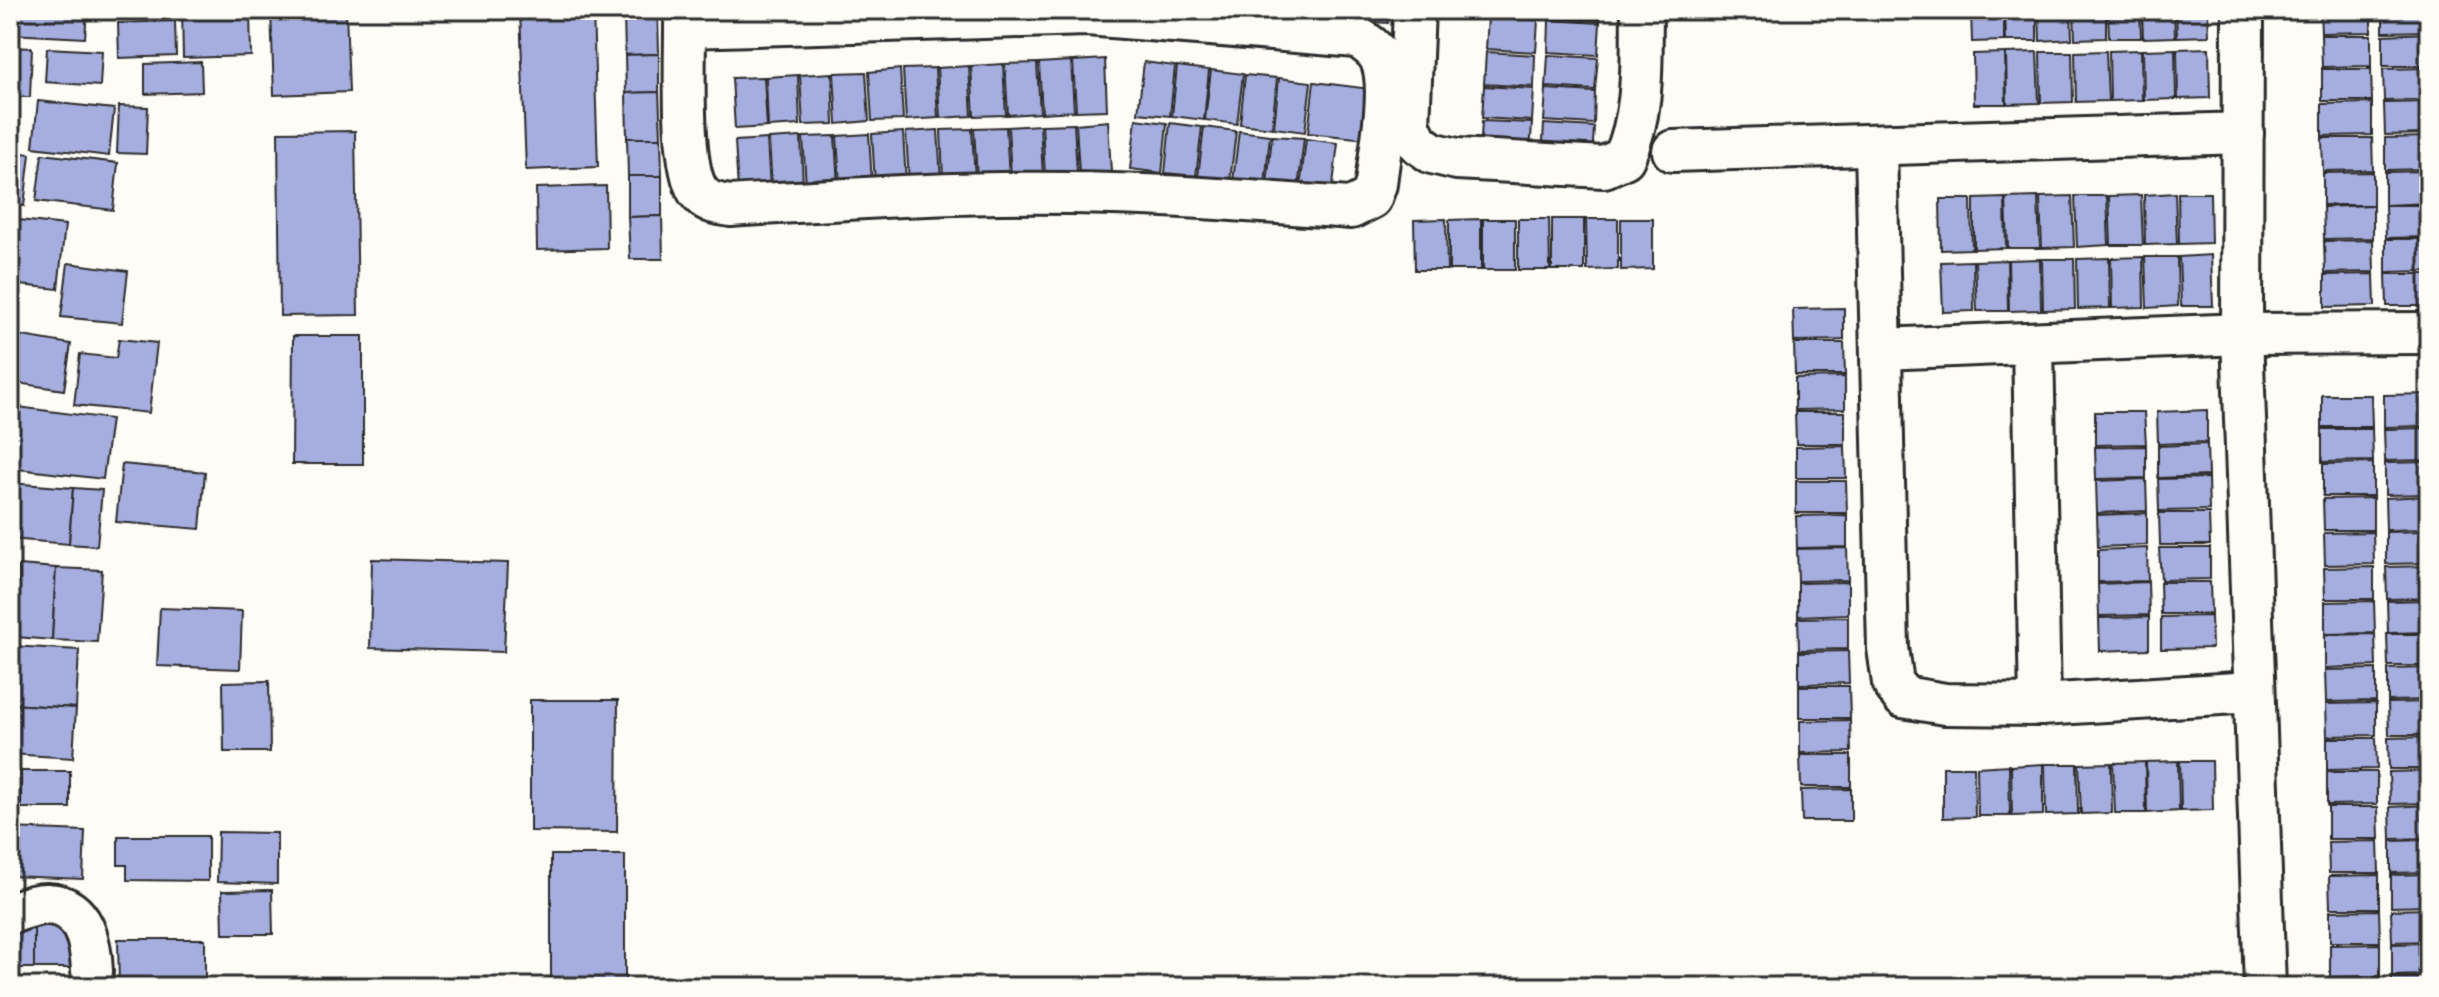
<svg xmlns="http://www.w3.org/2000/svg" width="2439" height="997" font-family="'Indie Flower',sans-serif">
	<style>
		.building { fill: #a6aedf; stroke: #2b2b2b; stroke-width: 2 }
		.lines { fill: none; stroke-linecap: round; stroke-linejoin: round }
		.street-casing { stroke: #2b2b2b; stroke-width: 46 }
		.street { stroke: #fdfcf7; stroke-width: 40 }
	</style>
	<rect width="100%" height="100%" fill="#fdfcf7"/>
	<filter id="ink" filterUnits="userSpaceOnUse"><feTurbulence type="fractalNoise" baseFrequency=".0125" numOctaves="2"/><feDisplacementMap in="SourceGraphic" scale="16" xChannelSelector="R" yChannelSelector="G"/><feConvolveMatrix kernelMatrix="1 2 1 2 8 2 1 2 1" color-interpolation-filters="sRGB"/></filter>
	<g filter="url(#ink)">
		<g class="building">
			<polygon points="10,10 87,10 85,38 10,34"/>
			<polygon points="182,10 250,10 251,56 183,58"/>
			<polygon points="271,10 346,10 349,92 274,95"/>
			<polygon points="520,10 593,10 598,167 526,170"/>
			<polygon points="1323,10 1355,10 1354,21 1322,19"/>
			<polygon points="1357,10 1389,10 1388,23 1357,21"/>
			<polygon points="1488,10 1538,10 1538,17 1488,15"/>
			<polygon points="1551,10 1600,10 1600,21 1550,18"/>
			<polygon points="1971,10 2004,10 2004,41 1972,42"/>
			<polygon points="2005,10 2037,10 2037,41 2006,41"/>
			<polygon points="2039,10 2071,10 2072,39 2040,41"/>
			<polygon points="2074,10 2106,10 2106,38 2075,39"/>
			<polygon points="2108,10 2140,10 2141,38 2109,38"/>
			<polygon points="2142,10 2174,10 2175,37 2143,38"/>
			<polygon points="2176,10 2208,10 2209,36 2177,37"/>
			<polygon points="2320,10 2371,10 2371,32 2321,33"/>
			<polygon points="2383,10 2429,10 2429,31 2383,32"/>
			<polygon points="658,14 659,54 625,55 624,15"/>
			<polygon points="1488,17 1538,20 1536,52 1486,49"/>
			<polygon points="1549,20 1600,23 1598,55 1548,52"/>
			<polygon points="175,21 176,56 119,58 118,23"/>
			<polygon points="2429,33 2429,66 2383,66 2383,35"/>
			<polygon points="2321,35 2371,35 2371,66 2322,67"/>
			<polygon points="10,47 32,48 30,97 10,97"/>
			<polygon points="47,48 102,51 100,86 45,82"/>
			<polygon points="2209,48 2210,98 2178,99 2177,49"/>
			<polygon points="2175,49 2176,99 2144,100 2143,50"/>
			<polygon points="2141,50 2142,100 2110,101 2109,51"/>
			<polygon points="2106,51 2108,101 2076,102 2075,52"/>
			<polygon points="1486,52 1535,55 1534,87 1484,84"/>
			<polygon points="2037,52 2039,103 2007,104 2006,53"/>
			<polygon points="2040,52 2072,52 2073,102 2041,103"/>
			<polygon points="2005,53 2006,104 1974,104 1973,54"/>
			<polygon points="659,54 659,92 626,93 625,55"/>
			<polygon points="1548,55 1598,58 1595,90 1546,87"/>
			<polygon points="1105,59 1107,110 1076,111 1073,61"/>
			<polygon points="1071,61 1074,111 1042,113 1039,63"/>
			<polygon points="201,62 202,92 145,94 145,64"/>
			<polygon points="1144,62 1175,66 1170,116 1138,113"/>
			<polygon points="1037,63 1040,113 1008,115 1005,64"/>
			<polygon points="1003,64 1006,115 974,116 971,66"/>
			<polygon points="969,66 972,116 940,118 937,68"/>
			<polygon points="1177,66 1209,70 1204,120 1172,116"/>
			<polygon points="935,68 938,118 906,120 903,69"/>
			<polygon points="2429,68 2429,100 2384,101 2383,69"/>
			<polygon points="900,69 903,120 872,121 869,72"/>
			<polygon points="2322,69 2371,69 2372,101 2322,101"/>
			<polygon points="1211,70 1243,74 1237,124 1205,120"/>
			<polygon points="866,72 869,121 837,124 834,73"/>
			<polygon points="832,73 834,124 803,125 800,75"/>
			<polygon points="798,75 800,125 768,127 766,77"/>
			<polygon points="1245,75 1277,78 1272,128 1240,124"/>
			<polygon points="764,77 767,127 735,129 732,78"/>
			<polygon points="1279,78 1311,82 1305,132 1274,128"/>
			<polygon points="1314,82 1371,89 1366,139 1308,133"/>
			<polygon points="1484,86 1534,89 1532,121 1482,118"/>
			<polygon points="1546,89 1595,92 1594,124 1544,121"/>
			<polygon points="659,92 661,138 627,138 626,93"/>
			<polygon points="38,101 114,109 109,156 33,147"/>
			<polygon points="2429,102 2429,134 2385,135 2384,103"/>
			<polygon points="2372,103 2372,135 2322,136 2322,104"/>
			<polygon points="119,106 148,107 146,154 117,153"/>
			<polygon points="1136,119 1167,123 1162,173 1130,169"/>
			<polygon points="1108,121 1111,172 1079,173 1076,124"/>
			<polygon points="1482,121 1532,123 1530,155 1480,153"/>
			<polygon points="1170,123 1202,127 1196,176 1165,173"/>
			<polygon points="1074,124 1077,173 1045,175 1042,125"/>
			<polygon points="1544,124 1594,127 1592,159 1542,156"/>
			<polygon points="1040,125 1043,176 1011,177 1008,127"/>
			<polygon points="1006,127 1009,177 977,179 974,128"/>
			<polygon points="1204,127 1236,131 1230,181 1198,177"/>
			<polygon points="972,129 975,179 943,180 941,130"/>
			<polygon points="938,130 941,181 909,182 906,132"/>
			<polygon points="355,131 358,315 280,316 278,132"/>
			<polygon points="1239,131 1270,135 1265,185 1233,181"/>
			<polygon points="903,132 906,182 875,184 872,134"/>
			<polygon points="869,134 872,184 840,186 837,136"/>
			<polygon points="835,136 838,186 806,187 803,137"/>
			<polygon points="1272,136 1304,138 1298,189 1267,185"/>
			<polygon points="801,137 803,187 772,189 769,139"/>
			<polygon points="2429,137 2429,169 2385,170 2385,138"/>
			<polygon points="627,138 661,138 662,176 628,176"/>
			<polygon points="2322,138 2372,138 2373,170 2323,171"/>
			<polygon points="767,139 770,189 738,191 735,141"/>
			<polygon points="1306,139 1338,143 1332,193 1300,189"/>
			<polygon points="10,151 30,154 24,206 10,204"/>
			<polygon points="42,154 118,163 113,210 36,201"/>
			<polygon points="2429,171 2429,203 2385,205 2385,172"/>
			<polygon points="2373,172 2373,205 2323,205 2323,173"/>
			<polygon points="628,176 662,176 662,216 628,217"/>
			<polygon points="606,186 607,248 537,250 536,188"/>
			<polygon points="2175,193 2177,244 2145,245 2144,195"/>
			<polygon points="2178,193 2210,193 2211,243 2179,244"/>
			<polygon points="2141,195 2143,245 2111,245 2109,196"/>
			<polygon points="2072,196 2074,247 2042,248 2040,197"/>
			<polygon points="2075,196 2107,196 2109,245 2077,247"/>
			<polygon points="2038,197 2040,248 2008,248 2006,198"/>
			<polygon points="2005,198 2006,248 1974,249 1974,199"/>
			<polygon points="1940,199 1971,199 1972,249 1941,250"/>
			<polygon points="2373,205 2373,238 2324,239 2323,207"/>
			<polygon points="2385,205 2429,205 2429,237 2386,238"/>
			<polygon points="662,216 663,259 630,259 628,217"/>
			<polygon points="10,219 65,225 58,289 10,284"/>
			<polygon points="1446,219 1447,270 1415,270 1414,220"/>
			<polygon points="1481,219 1481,270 1449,270 1449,220"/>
			<rect x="1483" y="219" width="32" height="51"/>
			<polygon points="1518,219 1549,219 1550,270 1518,270"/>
			<rect x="1552" y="219" width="32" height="51"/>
			<polygon points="1586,219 1618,219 1618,269 1587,270"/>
			<polygon points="1621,219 1653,219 1653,269 1621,270"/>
			<polygon points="2386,239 2429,239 2429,271 2386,272"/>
			<polygon points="2373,240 2374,272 2325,273 2324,241"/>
			<polygon points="2211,255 2213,306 2181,306 2179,257"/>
			<polygon points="2143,257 2144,307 2112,308 2111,258"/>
			<polygon points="2145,257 2177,257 2178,306 2147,308"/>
			<polygon points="2109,258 2110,308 2078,309 2077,259"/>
			<polygon points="2040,259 2041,310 2009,311 2008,260"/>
			<polygon points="2042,259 2074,259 2075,309 2043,310"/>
			<polygon points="2007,260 2008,311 1977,311 1975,261"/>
			<polygon points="1973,261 1974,311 1943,312 1941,262"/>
			<polygon points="68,263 128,271 122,323 61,317"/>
			<polygon points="2374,274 2375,306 2325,307 2325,275"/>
			<polygon points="2386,274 2429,274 2429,306 2387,306"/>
			<polygon points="1844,308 1844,340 1794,341 1793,309"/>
			<polygon points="10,334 71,344 64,390 10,382"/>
			<polygon points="293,336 363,336 363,464 292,464"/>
			<polygon points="119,339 157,343 149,413 74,405 80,354 116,358"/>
			<polygon points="1794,343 1844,343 1845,375 1795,375"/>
			<polygon points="1845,377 1845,409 1795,410 1795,378"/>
			<polygon points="2429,394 2429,426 2384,427 2384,395"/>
			<polygon points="2322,395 2371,395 2372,427 2322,427"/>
			<polygon points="10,406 111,419 103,479 10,468"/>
			<polygon points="2207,410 2207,442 2158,444 2157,412"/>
			<polygon points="1795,412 1845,412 1845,444 1796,444"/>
			<polygon points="2095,412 2144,412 2146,444 2095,445"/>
			<polygon points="2429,428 2429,460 2385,461 2384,429"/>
			<polygon points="2322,429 2372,429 2373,461 2322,462"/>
			<polygon points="2207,444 2208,476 2158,478 2158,446"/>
			<polygon points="1845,446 1846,478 1796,478 1796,447"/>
			<polygon points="2146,446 2146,478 2096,479 2095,447"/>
			<polygon points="2429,462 2429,494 2385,495 2385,463"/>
			<polygon points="2373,463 2373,496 2323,496 2323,464"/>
			<polygon points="122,464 205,472 200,529 116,522"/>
			<polygon points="2208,478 2209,510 2159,511 2158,479"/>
			<polygon points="2146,479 2147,511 2097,513 2096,481"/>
			<polygon points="1796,481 1846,481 1847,513 1796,513"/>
			<polygon points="10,483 73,488 69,544 10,539"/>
			<polygon points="73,488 102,490 97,546 69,544"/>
			<polygon points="2429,496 2429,529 2386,530 2385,498"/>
			<polygon points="2373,498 2373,530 2324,530 2323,499"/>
			<polygon points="2147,513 2147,545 2098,547 2097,515"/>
			<polygon points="2159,513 2209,513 2210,545 2160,545"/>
			<polygon points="1847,515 1847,547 1797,548 1796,516"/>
			<polygon points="2429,531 2429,563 2386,564 2386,532"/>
			<polygon points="2373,532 2374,564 2325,565 2324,533"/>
			<polygon points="1847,548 1848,580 1798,581 1797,549"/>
			<polygon points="2147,548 2148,581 2098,582 2098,550"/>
			<polygon points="2159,548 2210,548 2210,579 2161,580"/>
			<polygon points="372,559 508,563 504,652 370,648"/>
			<polygon points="19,565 56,568 52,640 16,637"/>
			<polygon points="2429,566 2429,598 2387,599 2386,567"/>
			<polygon points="2374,567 2374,599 2325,599 2324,568"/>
			<polygon points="56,568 102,570 97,642 52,640"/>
			<polygon points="1848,582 1848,614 1798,616 1798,583"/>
			<polygon points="2148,582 2149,615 2099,616 2098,584"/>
			<polygon points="2160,582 2210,582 2211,614 2161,614"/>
			<polygon points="2429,600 2429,632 2388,633 2387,601"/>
			<polygon points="2374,601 2375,633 2325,634 2325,602"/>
			<polygon points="160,608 242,611 240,669 157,666"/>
			<polygon points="2211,616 2212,648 2161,649 2161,617"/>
			<polygon points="1848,617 1848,649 1799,650 1798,618"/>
			<polygon points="2149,617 2149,649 2100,651 2099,618"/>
			<polygon points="2375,634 2376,666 2325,668 2325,635"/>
			<polygon points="2387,634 2429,634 2429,666 2388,666"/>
			<polygon points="10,646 79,650 76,708 10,704"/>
			<polygon points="1848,651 1849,683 1799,684 1799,652"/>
			<polygon points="2429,668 2429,700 2388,701 2388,669"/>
			<polygon points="2376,669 2376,701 2326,702 2325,670"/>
			<polygon points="269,681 270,752 224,752 223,682"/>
			<polygon points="1799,686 1849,686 1850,718 1799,718"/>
			<polygon points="530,700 618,700 617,832 530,831"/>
			<polygon points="2429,702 2429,735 2389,735 2388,703"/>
			<polygon points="2376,703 2376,735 2327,736 2326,704"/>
			<polygon points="10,704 76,708 73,758 10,754"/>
			<polygon points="1850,720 1851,752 1800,753 1800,721"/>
			<polygon points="2429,737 2429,769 2389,769 2388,738"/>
			<polygon points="2327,738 2376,738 2377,769 2327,770"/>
			<polygon points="1800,755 1851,755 1851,787 1801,787"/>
			<polygon points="2178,761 2179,811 2147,813 2146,762"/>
			<polygon points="2180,761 2212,761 2213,810 2181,811"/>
			<polygon points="2145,762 2146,813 2115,813 2113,763"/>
			<polygon points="2111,763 2112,813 2081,814 2079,764"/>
			<polygon points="2043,764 2043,815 2012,816 2011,766"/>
			<polygon points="2045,764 2077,764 2078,814 2046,815"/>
			<polygon points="2009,765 2010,816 1978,816 1977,767"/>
			<polygon points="1943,767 1974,767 1975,817 1943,818"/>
			<rect x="21" y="771" width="49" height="37"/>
			<polygon points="2429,771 2429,803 2390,804 2389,772"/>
			<polygon points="2327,772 2377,772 2377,804 2327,805"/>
			<polygon points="1851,789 1851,821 1802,821 1801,790"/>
			<polygon points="2429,805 2429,838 2391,839 2390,807"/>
			<polygon points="2328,807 2378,807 2379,839 2328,839"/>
			<polygon points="10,828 85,831 83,879 10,876"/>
			<polygon points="218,832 277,833 277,884 217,882"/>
			<polygon points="118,836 208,836 208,881 127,880 127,865 118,865"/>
			<polygon points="2429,840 2429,872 2391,873 2391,841"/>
			<polygon points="2378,841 2379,873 2329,873 2328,842"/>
			<rect x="551" y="855" width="74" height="132"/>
			<polygon points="2429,874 2429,906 2391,907 2391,875"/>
			<polygon points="2379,875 2379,908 2330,908 2329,876"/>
			<polygon points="272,890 273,934 223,934 222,891"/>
			<polygon points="2429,909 2429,941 2392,942 2391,910"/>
			<polygon points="2379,910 2380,942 2330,942 2330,911"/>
			<rect x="10" y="925" width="24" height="43"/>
			<rect x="34" y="925" width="37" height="43"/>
			<polygon points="118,939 205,939 205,987 119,987"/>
			<polygon points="2429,943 2429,975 2392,976 2392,944"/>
			<polygon points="2380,944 2380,976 2330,977 2330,945"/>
			<polygon points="2380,978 2380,987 2331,987 2330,979"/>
			<rect x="2392" y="978" width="37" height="9"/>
		</g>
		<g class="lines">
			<defs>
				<g id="street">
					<path d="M685 10C686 49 679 162 698 191 706 203 718 204 731 206 844 199 957 191 1071 193 1165 194 1257 202 1351 208L1371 198 1376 184C1379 153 1394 85 1380 58 1375 48 1366 43 1357 37L1087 15 685 27"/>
					<path d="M1414 10 1409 125 1418 143 1432 153 1457 159 1604 167 1624 158C1645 112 1641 60 1642 10"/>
					<polyline points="2243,10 2242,334 2265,987"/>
					<polyline points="1876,147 1888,648 1893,683 1903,697 1945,704 2040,705 2253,692"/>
					<polyline points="1673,151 2243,133"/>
					<polyline points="2033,344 2040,705"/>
					<polyline points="1882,349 2242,334 2429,333"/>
					<path d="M10 913C21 910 36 903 48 904 84 905 91 944 92 971"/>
				</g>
			</defs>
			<use href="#street" class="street-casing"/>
			<use href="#street" class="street"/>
		</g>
	</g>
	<rect width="2439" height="997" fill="none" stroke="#fdfcf7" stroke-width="40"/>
	<rect x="20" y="20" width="2399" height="957" fill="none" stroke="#2b2b2b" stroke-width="3" filter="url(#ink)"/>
</svg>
